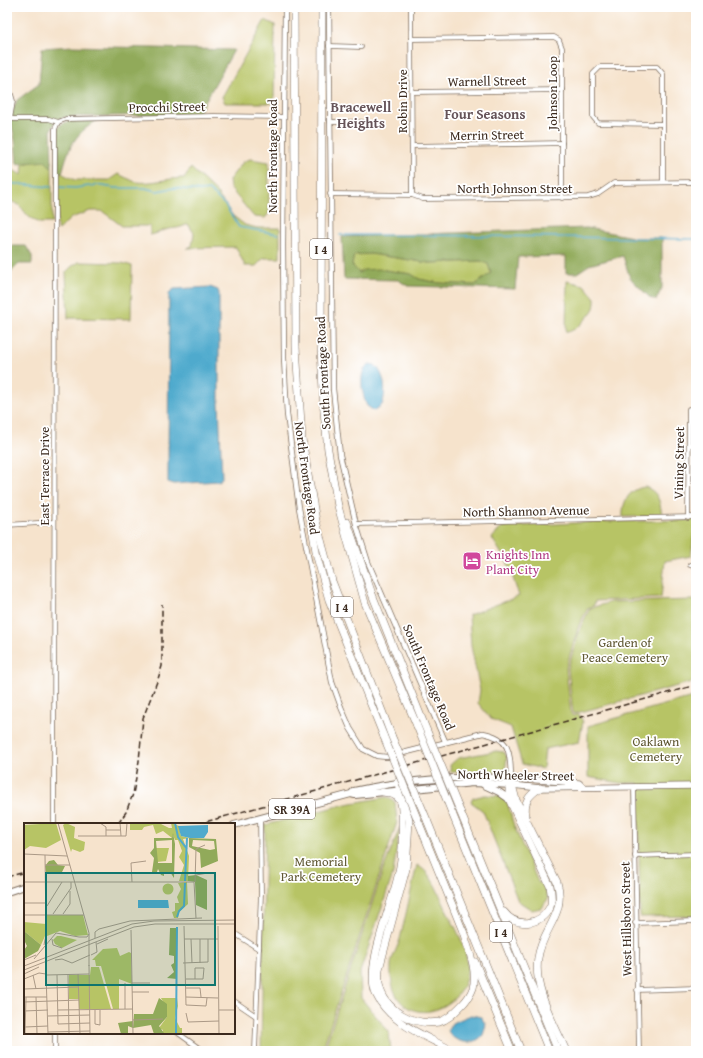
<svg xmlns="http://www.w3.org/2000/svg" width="703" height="1058" font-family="'Gentium Book Plus',serif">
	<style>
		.green { fill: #b7c465; stroke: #797742 }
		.forest { fill: #91aa5a; stroke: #666a3c; fill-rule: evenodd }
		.water { fill: #50aacd; stroke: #466a76 }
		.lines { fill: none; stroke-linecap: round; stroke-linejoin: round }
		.stream { stroke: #50aacd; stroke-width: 1.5 }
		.minor-casing { stroke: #7c6b5b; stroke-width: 5.5 }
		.tertiary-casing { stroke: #7c6b5b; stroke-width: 6 }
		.secondary-casing { stroke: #7c6b5b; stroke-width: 7 }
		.primary-casing { stroke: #7c6b5b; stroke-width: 8 }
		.motorway-casing { stroke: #7c6b5b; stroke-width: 8 }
		.minor { stroke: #fff; stroke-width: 4 }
		.tertiary { stroke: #fff; stroke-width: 4.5 }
		.secondary { stroke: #fff; stroke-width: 5.5 }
		.primary { stroke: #fff; stroke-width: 6 }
		.motorway { stroke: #fff; stroke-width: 7 }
		.rail { stroke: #3b2a1e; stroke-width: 1.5; stroke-dasharray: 6 3; stroke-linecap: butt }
		.motorway-bridge-casing { stroke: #7c6b5b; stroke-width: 8; stroke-linecap: butt }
		.motorway-bridge { stroke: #fff; stroke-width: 7 }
		.labels { text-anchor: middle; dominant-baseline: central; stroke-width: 3.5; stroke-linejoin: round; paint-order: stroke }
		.shield { fill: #fff; stroke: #766a62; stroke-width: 1 }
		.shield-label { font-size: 12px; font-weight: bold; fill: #3b2a1e }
		.street-label { font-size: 13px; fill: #3b2a1e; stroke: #fff }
		.hotel-label { font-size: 13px; fill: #b23c85; stroke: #fff; text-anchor: start }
		.park-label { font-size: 13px; fill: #605833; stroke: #fff }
		.neighbourhood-label { font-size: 14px; font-weight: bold; fill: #655358; stroke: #fff }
		.inset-river { fill: none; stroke: #50aacd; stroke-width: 2 }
		.inset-road { fill: none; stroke: #ab9986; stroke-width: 1 }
		.view { fill: #0f766e; fill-opacity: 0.15; stroke: #0f766e; stroke-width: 2 }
		.inset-edge { fill: none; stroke: #3b2a1e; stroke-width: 2 }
	</style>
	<rect width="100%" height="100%" fill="#fff"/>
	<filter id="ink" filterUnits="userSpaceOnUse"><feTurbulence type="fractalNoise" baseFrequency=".025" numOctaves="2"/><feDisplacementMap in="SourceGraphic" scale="8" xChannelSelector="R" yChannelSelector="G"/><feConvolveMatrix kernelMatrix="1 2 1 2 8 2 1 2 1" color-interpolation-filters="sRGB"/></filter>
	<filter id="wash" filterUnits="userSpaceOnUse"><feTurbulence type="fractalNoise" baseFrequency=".012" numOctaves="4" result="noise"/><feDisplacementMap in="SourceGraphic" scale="16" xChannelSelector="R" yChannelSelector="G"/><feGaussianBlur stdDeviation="0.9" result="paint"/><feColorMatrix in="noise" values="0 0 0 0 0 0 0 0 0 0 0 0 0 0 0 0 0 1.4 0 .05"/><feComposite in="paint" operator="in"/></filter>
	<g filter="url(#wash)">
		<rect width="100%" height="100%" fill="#f6e3cc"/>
		<g class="green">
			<polygon points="265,20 275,25 274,103 225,103 222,97"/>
			<polygon points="250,159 269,162 269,213 265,218 254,217 230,188 229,180 243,162"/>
			<polygon points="36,161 45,161 52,168 52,223 39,223 29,217 19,205 7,199 7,167 22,175 23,164"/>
			<path d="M191 168 216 192 233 216 245 225 257 228H280V258H264L256 266H245L236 247 187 248 192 246 194 233 188 224C181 228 176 228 169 229 162 230 158 234 150 235V226H122L102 211H90L71 218 58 230 57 229V171L75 180H109L118 174C123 176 130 180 136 182 151 184 169 178 184 178Z"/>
			<polygon points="371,254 429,263 481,261 488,264 491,273 475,285 439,283 419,279 411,274 385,270 359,273 352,265 354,255"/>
			<polygon points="79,262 122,263 132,266 131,319 68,318 66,272 71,267"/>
			<path d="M567 281 584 285 595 298C595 301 595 305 594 308 591 315 574 333 566 332Z"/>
			<path d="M645 487C659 492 660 502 662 516L623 517C622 502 629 489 645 487Z"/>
			<polygon points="696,520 691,556 665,561 661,598 595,601 594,605 588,608 579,625 566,668 571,714 573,716 579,714 583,722 579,742 545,749 543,769 522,764 511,727 491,719 478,703 480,690 471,646 469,615 519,596 509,566 492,538 502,527 592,522"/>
			<polygon points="696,600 696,681 573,714 568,668 581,626 590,608 611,602"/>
			<polygon points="696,696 696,916 640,917 638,783 620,783 588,777 588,726"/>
			<polygon points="496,751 504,752 507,757 505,772 451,772 450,765 458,758"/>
			<polygon points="485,795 500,796 507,801 514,826 538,882 545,887 548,899 541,908 532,910 518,901 483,811 471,802 473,798"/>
			<polygon points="387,797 395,802 397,822 322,1051 261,1051 265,825 346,804"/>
			<polygon points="400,827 393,874 360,972 361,998 389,1032 391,1051 324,1051 383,870"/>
			<path d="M417 865C420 867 425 870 427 873 435 882 442 901 448 913 455 927 465 944 467 961 474 1015 387 1039 391 965 392 956 398 947 400 939 406 915 411 890 417 865Z"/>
		</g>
		<g class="forest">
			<polygon points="73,46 234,50 198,114 65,117 57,120 51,129 52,168 45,161 17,164 15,140 10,116 17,100 39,84 42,48"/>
			<path d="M96 121C73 136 69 147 62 173L57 171V129C64 117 84 121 96 121Z"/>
			<path d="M587 228 632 237V238H662V288L656 300 650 298 630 278 623 256 589 265 577 273H566V256L518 257 515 289 408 286 398 280 344 279 342 237ZM371 254 429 263 481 261 488 264 491 273 475 285 439 283 419 279 411 274 378 269 364 270 359 273 352 265 354 255Z"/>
			<polygon points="7,246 26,246 32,256 32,264 19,264 7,275"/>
		</g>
		<g class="water">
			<polygon points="210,287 218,290 219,293 219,402 222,478 218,481 174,484 168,482 168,474 169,293 174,289"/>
			<path d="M370 364 375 365C385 374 387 392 382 405L374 411 367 406C362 396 357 369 370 364Z"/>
			<path d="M471 1015 481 1017 486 1025C485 1028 484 1032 483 1035 474 1047 452 1043 448 1030L452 1023Z"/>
		</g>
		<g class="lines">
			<g class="stream">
				<polyline points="7,183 51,187"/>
				<polyline points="58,187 75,188 97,185 115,188 145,188 157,191 174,188 201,191 209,190 225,205 239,227 278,234"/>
				<polyline points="340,235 422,235 696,239"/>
			</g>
		</g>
	</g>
	<g filter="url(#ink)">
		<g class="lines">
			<defs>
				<g id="minor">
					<polyline points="411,7 412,195"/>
					<polyline points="411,39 554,37 559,40 562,48 562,198"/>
					<polyline points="329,46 361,47"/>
					<polyline points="7,81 13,101 10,119"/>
					<polyline points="412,92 562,90"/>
					<polyline points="7,119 49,119 58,122"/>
					<polyline points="330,122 362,122"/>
					<polyline points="663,124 598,123 593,117 593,74 600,67 657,67 663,74 663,182"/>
					<polyline points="412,146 562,143"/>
					<polyline points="330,194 412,195 423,199 588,197 598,194 614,183 696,182"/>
					<polyline points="689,445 696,445"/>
					<polyline points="688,518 689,409"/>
					<polyline points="356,524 696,517"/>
					<polyline points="7,525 54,522"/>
					<polyline points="690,565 696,565"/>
					<polyline points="634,787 639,1051"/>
					<polyline points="54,824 55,129 58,122 66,119 214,116 283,117"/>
					<polyline points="635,856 696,854"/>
					<polyline points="635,923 696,921"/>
					<polyline points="234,933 259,949"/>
					<polyline points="637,990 696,988"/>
					<polyline points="234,1001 256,1016"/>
					<polyline points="178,1033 203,1051"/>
					<polyline points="255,1051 261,893 260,818"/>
				</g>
				<g id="tertiary">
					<path d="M285 7 283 246 284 358 287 414 299 508 332 682 341 707 350 728 363 749 377 756 387 757 483 733C511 738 510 753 511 778"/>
					<polyline points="329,7 333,389 340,455 356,524 368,562 445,741"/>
					<polyline points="55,1033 55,1051"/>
					<polyline points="679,1051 696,1050"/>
				</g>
				<g id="secondary">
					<polyline points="511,778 579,783 582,786"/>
					<polyline points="512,785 540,788 696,786"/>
				</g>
				<g id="primary">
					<polyline points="484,785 499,792 509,799"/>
					<path d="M234 825 351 794 354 791C406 779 458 776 511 778L512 785 473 783 355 795 351 794"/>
					<polyline points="7,892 25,886"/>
				</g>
				<g id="motorway">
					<polyline points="294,7 296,347 302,439 316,521 332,581 392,737"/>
					<polyline points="322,7 321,349 324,412 328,450 338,506 365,603 417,726"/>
					<polyline points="309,510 317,557 329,600 384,737"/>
					<polyline points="347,522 372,594 424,724"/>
					<polyline points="398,782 401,798"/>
					<path d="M512 785 516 800 557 882C567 915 542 928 538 958 533 989 554 1023 566 1051"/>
					<path d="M404 790 409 821 406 869 379 969C379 974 378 980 379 984 384 1011 414 1026 439 1022 448 1020 455 1012 461 1006 465 1002 471 994 473 988 478 970 468 949 463 931"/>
					<path d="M383 792C405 795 402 805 402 825 403 842 402 859 398 876 392 905 364 968 376 994 390 1024 426 1036 453 1051"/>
					<polyline points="460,811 558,1051"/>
					<polyline points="452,813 549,1051"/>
					<path d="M526 816C523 802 529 795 540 788"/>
					<polyline points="427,820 521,1051"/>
					<polyline points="419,823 464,934"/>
					<path d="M504 912C516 928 540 926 550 907 553 901 551 892 550 886L509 799V788L512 785"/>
					<polyline points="475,962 512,1051"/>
				</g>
			</defs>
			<use href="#minor" class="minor-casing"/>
			<use href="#tertiary" class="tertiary-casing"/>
			<use href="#secondary" class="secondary-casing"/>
			<use href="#primary" class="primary-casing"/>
			<use href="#motorway" class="motorway-casing"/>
			<use href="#minor" class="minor"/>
			<use href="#tertiary" class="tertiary"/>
			<use href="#secondary" class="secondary"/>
			<use href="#primary" class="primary"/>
			<use href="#motorway" class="motorway"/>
			<g class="rail">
				<polyline points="118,824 126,812 133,794 139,761 143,718 158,679 162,666 162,604"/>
				<polyline points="198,824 696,685"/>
				<polyline points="7,877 25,872"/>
			</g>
			<defs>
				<g id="motorway-bridge">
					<polyline points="424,724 460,811"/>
					<polyline points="417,726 452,813"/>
					<polyline points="384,737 419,823"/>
					<polyline points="392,737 427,820"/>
				</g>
			</defs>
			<use href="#motorway-bridge" class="motorway-bridge-casing"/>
			<use href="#motorway-bridge" class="motorway-bridge"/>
		</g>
	</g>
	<defs>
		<symbol id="hotel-square" viewBox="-11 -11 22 22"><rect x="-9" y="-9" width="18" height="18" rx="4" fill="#d1479c" stroke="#fff"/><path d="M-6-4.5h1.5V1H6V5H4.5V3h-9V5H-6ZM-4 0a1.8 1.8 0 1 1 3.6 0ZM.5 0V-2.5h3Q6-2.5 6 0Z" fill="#fff"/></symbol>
	</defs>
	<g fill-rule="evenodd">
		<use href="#hotel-square" x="461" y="550" width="22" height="22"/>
	</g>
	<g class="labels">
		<g class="shield">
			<rect x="310" y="239" width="22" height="20" rx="3"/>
			<rect x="331" y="597" width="22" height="20" rx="3"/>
			<rect x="269" y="799" width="46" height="20" rx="3"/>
			<rect x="490" y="922" width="22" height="20" rx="3"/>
		</g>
		<g class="shield-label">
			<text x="321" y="249">I 4</text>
			<text x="342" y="607">I 4</text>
			<text x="292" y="809">SR 39A</text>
			<text x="501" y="932">I 4</text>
		</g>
		<g class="street-label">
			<text transform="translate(487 81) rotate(-1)">Warnell Street</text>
			<text transform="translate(552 93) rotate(-90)">Johnson Loop</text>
			<text transform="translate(402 101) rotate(-90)">Robin Drive</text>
			<text transform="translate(167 107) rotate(-1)">Procchi Street</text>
			<text transform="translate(487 135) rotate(-1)">Merrin Street</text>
			<text transform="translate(272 156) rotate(-90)">North Frontage Road</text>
			<text x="515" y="188">North Johnson Street</text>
			<text transform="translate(323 373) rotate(-93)">South Frontage Road</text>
			<text transform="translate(679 463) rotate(-89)">Vining Street</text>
			<text transform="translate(44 476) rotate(-90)">East Terrace Drive</text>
			<text transform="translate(307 478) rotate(82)">North Frontage Road</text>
			<text transform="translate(526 511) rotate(-1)">North Shannon Avenue</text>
			<text transform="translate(429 677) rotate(67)">South Frontage Road</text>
			<text transform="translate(516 775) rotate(1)">North Wheeler Street</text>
			<text transform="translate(626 919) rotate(-91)">West Hillsboro Street</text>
		</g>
		<g class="hotel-label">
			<text x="486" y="554">Knights Inn<tspan x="486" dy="15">Plant City</tspan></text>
		</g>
		<g class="park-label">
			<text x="625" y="642">Garden of<tspan x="625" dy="15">Peace Cemetery</tspan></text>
			<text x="656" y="741">Oaklawn<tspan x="656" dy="15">Cemetery</tspan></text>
			<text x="321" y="861">Memorial<tspan x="321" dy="15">Park Cemetery</tspan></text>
		</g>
		<g class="neighbourhood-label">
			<text x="361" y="107">Bracewell<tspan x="361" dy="16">Heights</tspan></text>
			<text x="485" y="114">Four Seasons</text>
		</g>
	</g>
	<g transform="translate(24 823)">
		<rect width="211" height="211" fill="#f6e3cc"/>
		<path d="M32 0 37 17 22 25 6 23 0 27V2ZM42 0 51 4 50 15 61 19 60 27 56 29 48 26 47 29 39 2ZM106 0H135L145 5H148L147 0 155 3 157 13 166 15 159 16 165 33 164 58H155L160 42 155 34 158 28 154 17H151L149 12 148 15 139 8 132 11 129 2 120 4 118 7H106ZM132 25H145L142 38 133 39ZM163 59 164 81 155 89 154 95H150L148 89 151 88V80H155L153 74 157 66 154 60ZM138.5 66a5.5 5.5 0 1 1 11 0a5.5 5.5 0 1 1-11 0ZM23 92H59L64 112 51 113 36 108 23 113ZM0 99 22 101 21 113 17 122 0 108ZM33 113H37L53 117 38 125 31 121 29 117ZM93 125 96 133 105 129 107 130 108 161 95 156V186H89L77 143H72L71 137H68L79 126ZM67 144H75L87 186H55V176H45V152H66ZM137 175H153L154 183 151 195 156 205H158V211H139V207L135 205 143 194V185Z" fill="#b7c465"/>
		<path d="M149 10 151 21 150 55 146 49H140V53L137 52 134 46 133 49H128L130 35 126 30 130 25V15H148ZM148 17V40H134L132 18ZM165 15 192 16 194 38 177 45 176 30 165 24ZM169 17 190 18 191 26 186 27 168 23ZM30 37 34 42 41 43 38 49 22 50 21 43 25 38ZM172 52 183 57V87L172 82 171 59 164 58V53ZM146 105H153V156L143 155 150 149 147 142 150 140V133L145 132ZM0 108 17 122 14 128 0 136V127L3 123 0 117ZM135 175 143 181V194L135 203 140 210 130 211 127 202 109 205 110 191H129ZM109 198V205L104 203V211H97L94 200Z" fill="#91aa5a" fill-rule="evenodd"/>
		<path d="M184 2V9L180 15H166L157 13 154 3ZM144 77 145 85H114V77Z" fill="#50aacd"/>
		<path class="inset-river" d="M151 0 154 14 163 26M161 58 163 15M153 94 155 88 160 83 161 60M152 211 153 104"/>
		<path class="inset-road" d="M34 0 65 110V143M76 0 82 4V13M96 0 97 13M82 7H96M54 13H102L103 0M21 42H46M172 52 184 50M0 58V31L43 33M0 59H170L172 95M108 59 107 40 122 38M171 59 172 26 181 22M0 80H22M23 83 38 59M29 91 47 65V59M39 91 46 81V68M0 92H60M160 103 162 182 182 183 183 175M194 103 195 211M107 107 109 211M71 115V109L75 106 106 98 178 95M28 116 29 122 38 125M160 116H194M167 116 168 140M176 116V140M73 121 84 116M20 122 22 111 21 32M67 132 73 129 72 119M10 136 32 110 55 114H63L65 111M0 137 12 132M31 137 38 136 48 140 66 132M159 140 184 139V116M65 142 66 211M0 143 108 101 130 98 211 97M0 147 110 104 131 101H211M0 151 15 144M44 151 45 211M54 151 56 211M9 152 12 166M23 152 65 151M33 152 34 201 66 200M0 156 15 150 22 151 24 211M162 156H179L180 145H171V156M101 160V186M108 160H126M162 165H176L177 174M0 166 54 164M108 169H125M0 174H23M12 174 13 211M162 174 194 175M0 179 55 177M34 187 109 186M71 187V201L76 202V187M195 187H211M0 188 24 187M162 190 164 199 195 198M24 193 66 192M109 197 139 196M1 204 24 203M24 209 66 208M1 211 2 174"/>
		<path class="view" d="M22 50H191V162H22Z"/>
		<rect width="211" height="211" class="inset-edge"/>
	</g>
	<rect width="703" height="1058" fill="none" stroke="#fff" stroke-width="24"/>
</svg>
